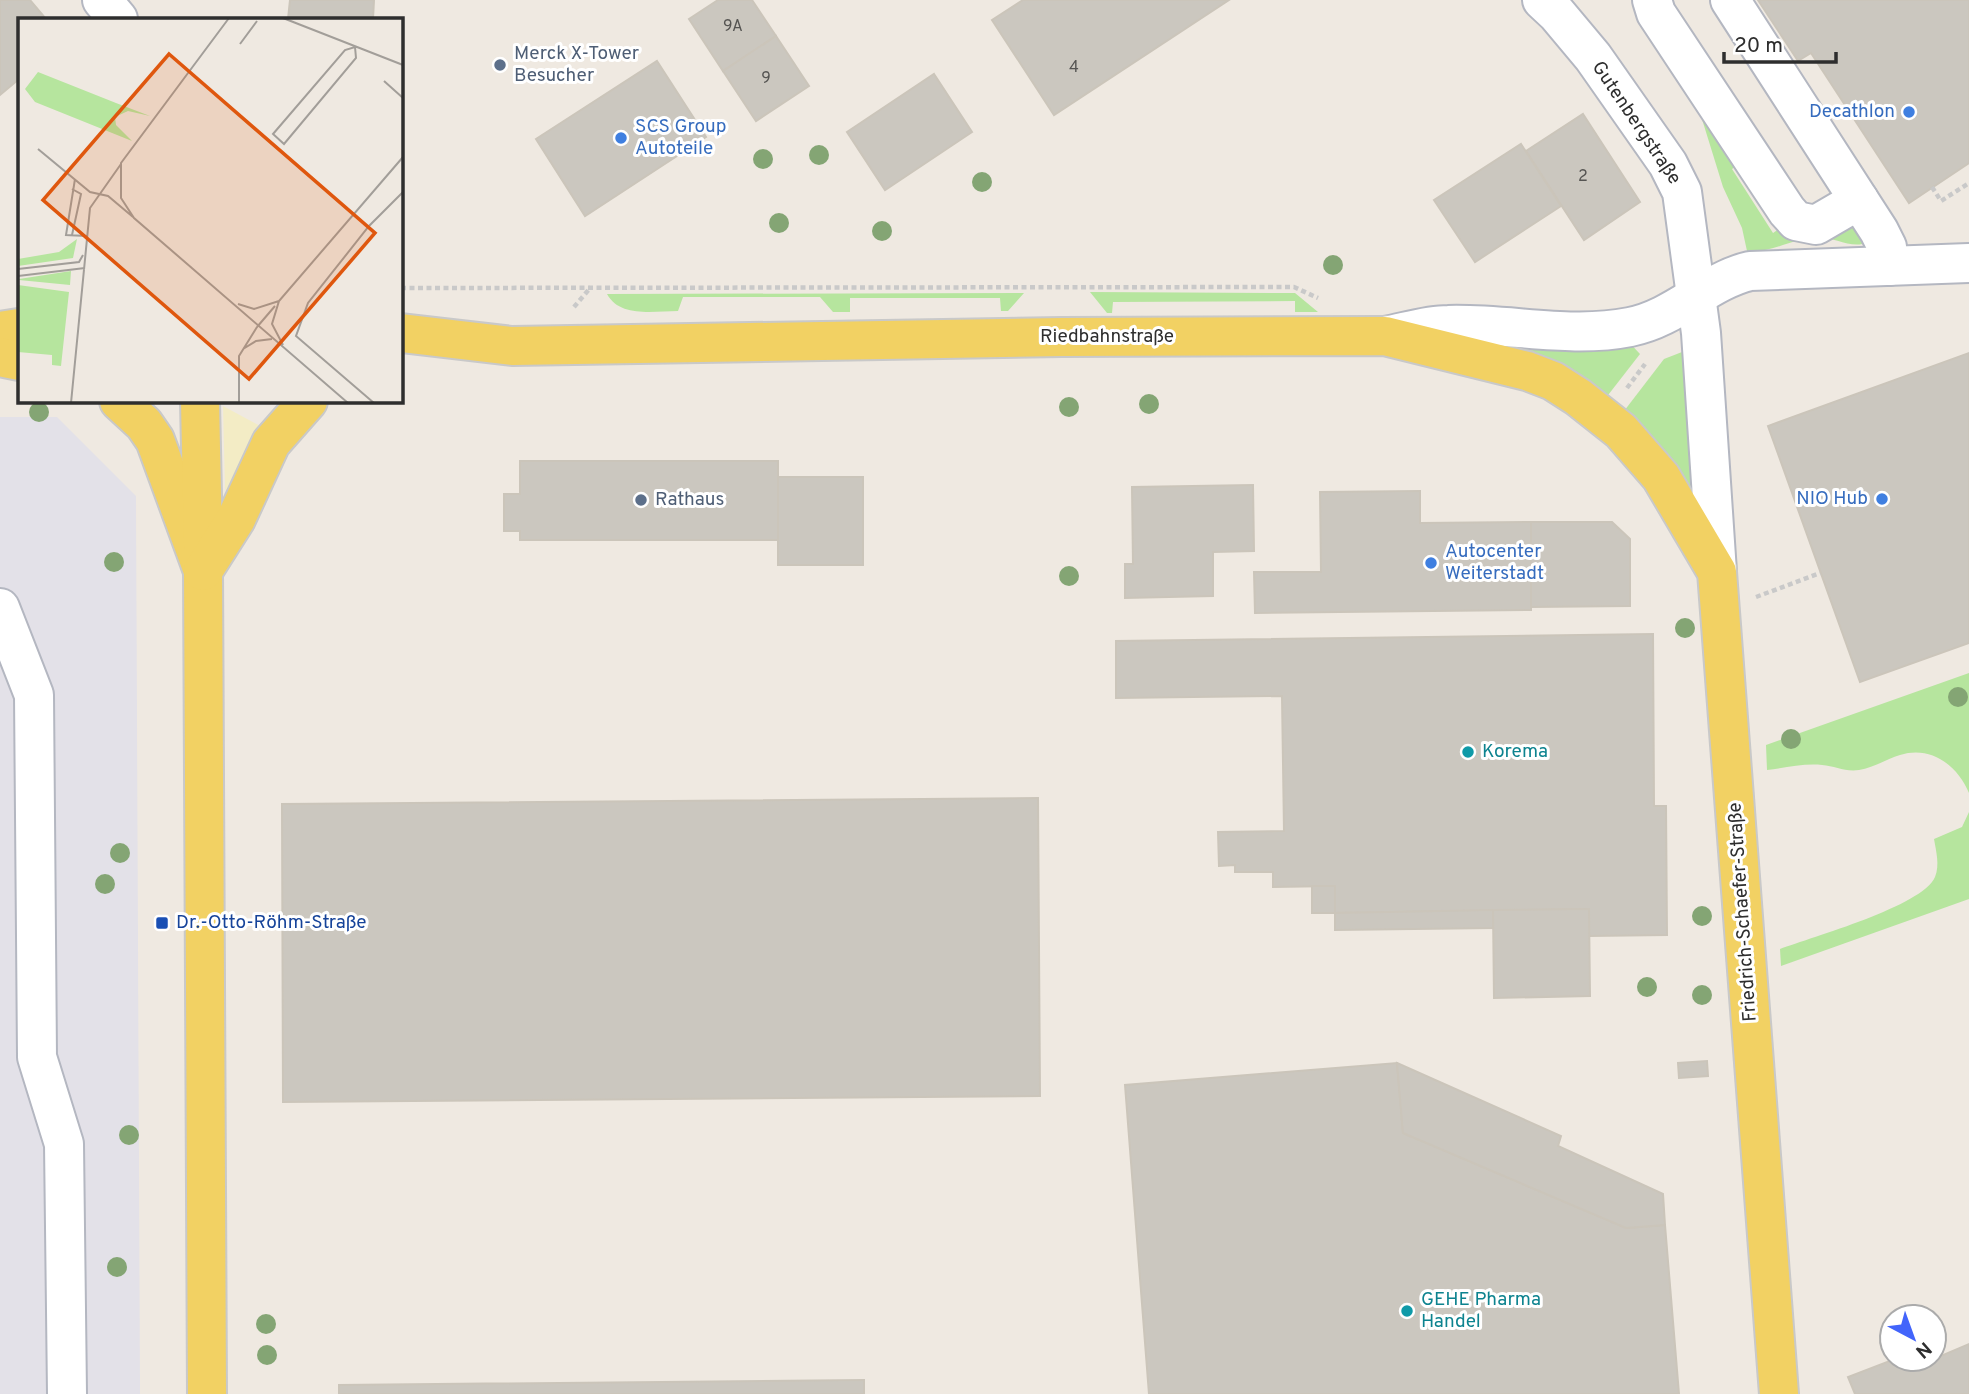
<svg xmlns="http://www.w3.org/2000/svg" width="1969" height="1394" font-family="Overpass,sans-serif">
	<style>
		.industrial { fill: #e3e1e8 }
		.green { fill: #b6e59e }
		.sand { fill: #f3ecc5 }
		.building { fill: #cbc7bf; stroke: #cbc5ba; stroke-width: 2 }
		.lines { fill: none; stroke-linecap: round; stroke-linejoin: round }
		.minor-casing { stroke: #b4b7c1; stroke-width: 42 }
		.major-casing { stroke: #c9c9c9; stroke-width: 42 }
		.path { stroke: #c9c9c9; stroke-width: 4.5; stroke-dasharray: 5 3.5; stroke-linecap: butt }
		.minor { stroke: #fff; stroke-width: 38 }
		.major { stroke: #f2d163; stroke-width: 38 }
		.tree { fill: #84a574 }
		.service-dot { fill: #5c6f8a; stroke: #fff; stroke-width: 2.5 }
		.shop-dot { fill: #3f7fe0; stroke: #fff; stroke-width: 2.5 }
		.culture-dot { fill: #0f9aa8; stroke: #fff; stroke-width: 2.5 }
		.transit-dot { fill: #1a4fb4; stroke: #fff; stroke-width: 2.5 }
		.labels { text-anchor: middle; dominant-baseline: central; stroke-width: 6; stroke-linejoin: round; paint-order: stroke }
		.number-label { font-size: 16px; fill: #555452 }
		.service-label { font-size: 19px; fill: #4e5e75; stroke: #fff; text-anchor: start }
		.shop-label { font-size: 19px; fill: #366cbe; stroke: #fff; text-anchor: end }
		.street-label { font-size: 19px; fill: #2e2e2e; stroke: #fff }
		.culture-label { font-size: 19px; fill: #0d838f; stroke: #fff; text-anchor: start }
		.transit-label { font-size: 19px; fill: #164399; stroke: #fff; text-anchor: start }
		.inset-road { fill: none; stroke: #a29e99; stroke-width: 2 }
		.view { fill: #df570e; fill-opacity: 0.15; stroke: #df570e; stroke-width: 3.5 }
		.inset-edge { fill: none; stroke: #2e2e2e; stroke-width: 3.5 }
	</style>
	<rect width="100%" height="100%" fill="#efe9e1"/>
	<polygon class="industrial" points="0,417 57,417 136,496 140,1394 0,1394"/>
	<g class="green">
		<path d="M1697 103 1744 161 1732 169 1773 233 1785 225 1850 215 1867 242C1854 250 1834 237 1818 237 1793 238 1773 253 1747 251L1742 228 1723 187Z"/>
		<polygon points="1090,292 1295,293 1318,312 1295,312 1295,301 1113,302 1112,313 1107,313"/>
		<path d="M1024 293 1008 311H1001L1000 298H850V312H833L820 297H683L678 311C654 311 620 318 607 294Z"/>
		<polygon points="1625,338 1640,354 1605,399 1520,351 1520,346"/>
		<polygon points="1682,352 1695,489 1692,493 1621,415 1664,359"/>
		<path d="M1969 673V793C1958 766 1931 745 1900 755 1887 759 1873 768 1859 770 1845 772 1835 766 1822 765 1805 763 1785 768 1767 770L1766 745Z"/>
		<path d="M1969 812V899L1781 966 1780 949C1812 937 1923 906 1935 877 1940 865 1936 851 1934 839L1962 827Z"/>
	</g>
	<polygon class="sand" points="223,406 264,428 227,493 225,489"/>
	<g class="building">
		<polygon points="0,0 30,0 46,19 19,19 19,79 0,95"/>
		<polygon points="290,0 374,0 373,19 288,19"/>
		<polygon points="718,0 752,0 776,36 723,71 689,19"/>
		<polygon points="1023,0 1229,0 1054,115 992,20"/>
		<polygon points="1758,0 1969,0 1969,163 1909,203 1811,53 1798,61"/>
		<polygon points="776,36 809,86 756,121 723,71"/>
		<polygon points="657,61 706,137 585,216 536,139"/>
		<polygon points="934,74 972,132 885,190 847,132"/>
		<polygon points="1583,114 1640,202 1584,240 1526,151"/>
		<polygon points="1521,144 1561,206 1475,262 1434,200"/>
		<polygon points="1969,353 1969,643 1860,682 1768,426"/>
		<polygon points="520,461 778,461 778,540 520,540 520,531 504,531 504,494 520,494"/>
		<rect x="778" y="477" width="85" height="88"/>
		<polygon points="1253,485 1254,551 1213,552 1213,596 1125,598 1125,564 1133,564 1132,487"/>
		<polygon points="1420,491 1420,523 1531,522 1531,610 1255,613 1254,572 1321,572 1320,492"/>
		<polygon points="1531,522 1612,522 1630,539 1630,606 1531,607"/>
		<polygon points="1653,634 1654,806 1666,806 1667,935 1589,936 1589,909 1335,913 1335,886 1273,887 1273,872 1235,872 1235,865 1219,866 1218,832 1284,831 1282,696 1116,698 1116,641"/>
		<polygon points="1038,798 1040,1096 283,1102 282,804"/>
		<rect x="1312" y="886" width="23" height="27"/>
		<polygon points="1589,909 1590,996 1494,998 1493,910"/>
		<polygon points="1493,910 1493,928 1335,930 1335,913"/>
		<polygon points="1707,1061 1708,1076 1679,1078 1678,1063"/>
		<polygon points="1397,1063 1403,1133 1626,1228 1665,1225 1679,1394 1149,1394 1125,1085"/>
		<polygon points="1397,1063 1561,1136 1558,1146 1663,1194 1665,1225 1626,1228 1403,1133"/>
		<polygon points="1969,1344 1969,1394 1855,1394 1848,1377 1895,1359 1934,1359"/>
		<polygon points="864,1380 864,1394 339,1394 339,1385"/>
	</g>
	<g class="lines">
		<defs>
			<g id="minor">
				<polyline points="102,0 118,19"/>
				<polyline points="1542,0 1557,14 1593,57 1668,164 1682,192 1701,333 1717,572"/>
				<polyline points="1652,0 1656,13 1787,211 1796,221 1816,225 1859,200"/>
				<polyline points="1730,0 1879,231 1887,247 1889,266"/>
				<path d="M1385 336C1406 332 1427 325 1448 325 1509 323 1570 339 1630 327 1676 318 1707 281 1750 271L1969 263"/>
				<polyline points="0,608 34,695 37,1057 64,1144 67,1394"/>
			</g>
			<g id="major">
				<polyline points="0,331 19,328"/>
				<polyline points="401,333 512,346 1062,337 1385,336 1527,371 1553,381 1578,397 1621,431 1661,477 1717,572 1779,1394"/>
				<polyline points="0,357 19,361"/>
				<polyline points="119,401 144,424 155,440 203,571 207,1394"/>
				<polyline points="200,401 203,544"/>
				<polyline points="203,571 236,519 271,443 308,401"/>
			</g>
		</defs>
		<use href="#minor" class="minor-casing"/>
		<use href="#major" class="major-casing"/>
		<g class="path">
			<polyline points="1932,187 1941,201 1969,183"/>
			<polyline points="401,288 1294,287 1318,298"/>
			<polyline points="574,307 591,287"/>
			<polyline points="1627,388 1645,364"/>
			<polyline points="1756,597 1820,573"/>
		</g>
		<use href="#minor" class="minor"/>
		<use href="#major" class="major"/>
	</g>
	<g class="tree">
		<circle cx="819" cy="155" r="10"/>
		<circle cx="763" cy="159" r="10"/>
		<circle cx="982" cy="182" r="10"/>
		<circle cx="779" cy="223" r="10"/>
		<circle cx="882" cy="231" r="10"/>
		<circle cx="1333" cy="265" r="10"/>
		<circle cx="1149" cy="404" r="10"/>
		<circle cx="1069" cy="407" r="10"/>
		<circle cx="39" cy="412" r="10"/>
		<circle cx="114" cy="562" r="10"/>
		<circle cx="1069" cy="576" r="10"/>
		<circle cx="1685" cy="628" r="10"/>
		<circle cx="1958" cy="697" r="10"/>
		<circle cx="1791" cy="739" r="10"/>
		<circle cx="120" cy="853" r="10"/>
		<circle cx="105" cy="884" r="10"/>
		<circle cx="1702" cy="916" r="10"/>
		<circle cx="1647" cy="987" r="10"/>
		<circle cx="1702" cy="995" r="10"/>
		<circle cx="129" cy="1135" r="10"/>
		<circle cx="117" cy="1267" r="10"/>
		<circle cx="266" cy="1324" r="10"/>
		<circle cx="267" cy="1355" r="10"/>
	</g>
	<g class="service-dot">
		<circle cx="500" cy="65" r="7"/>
		<circle cx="641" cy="500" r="7"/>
	</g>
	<g class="shop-dot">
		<circle cx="1909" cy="112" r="7"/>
		<circle cx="621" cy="138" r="7"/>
		<circle cx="1882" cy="499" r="7"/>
		<circle cx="1431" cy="563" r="7"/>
	</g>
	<g class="culture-dot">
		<circle cx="1468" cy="752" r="7"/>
		<circle cx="1407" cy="1311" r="7"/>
	</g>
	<rect class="transit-dot" x="155" y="916" width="14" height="14" rx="3.5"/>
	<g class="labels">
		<g class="number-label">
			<text x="733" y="27">9A</text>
			<text x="1074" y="68">4</text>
			<text x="766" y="79">9</text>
			<text x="1583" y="177">2</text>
		</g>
		<g class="service-label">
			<text x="514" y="54">Merck X-Tower<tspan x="514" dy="22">Besucher</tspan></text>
			<text x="655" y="500">Rathaus</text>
		</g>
		<g class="shop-label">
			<text x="1895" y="112">Decathlon</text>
			<text x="635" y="127" text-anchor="start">SCS Group<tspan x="635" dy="22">Autoteile</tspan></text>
			<text x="1868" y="499">NIO Hub</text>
			<text x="1445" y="552" text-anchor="start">Autocenter<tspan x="1445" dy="22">Weiterstadt</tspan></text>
		</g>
		<g class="street-label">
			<text transform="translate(1636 123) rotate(56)">Gutenbergstraße</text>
			<text x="1107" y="337">Riedbahnstraße</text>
			<text transform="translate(1743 912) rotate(-94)">Friedrich-Schaefer-Straße</text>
		</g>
		<g class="culture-label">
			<text x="1482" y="752">Korema</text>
			<text x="1421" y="1300">GEHE Pharma<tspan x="1421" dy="22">Handel</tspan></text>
		</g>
		<g class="transit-label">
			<text x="176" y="923">Dr.-Otto-Röhm-Straße</text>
		</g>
	</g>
	<g transform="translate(18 18)">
		<rect width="385" height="385" fill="#efe9e1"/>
		<path d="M20 54 98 85 132 98 110 93 97 99 98 107 114 123 17 84 7 71ZM59 221 55 240 0 248V241L41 234ZM53 253 52 267 1 262V261ZM0 267 51 274 43 348 34 347V337L0 334Z" fill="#b6e59e"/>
		<path class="inset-road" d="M211 0 103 145V180L116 200 330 385M265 0 385 47M222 26 239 3M337 29 338 40 266 126 255 116 327 32ZM366 63 385 80M20 131 72 174 90 178 115 199M57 161 48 217 69 218M54 217 63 176 54 171M0 251 61 244 65 237M0 258 67 250M220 286 236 291 261 283M239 309 257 288M265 327 254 306 261 283 385 139M225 331 238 323 254 321M53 385 72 190 103 146M221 385V338L239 309M356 385 278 318 290 285 351 208 385 174"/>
		<path class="view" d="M151 36 357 215 231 361 25 182Z"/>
		<rect width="385" height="385" class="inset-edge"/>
	</g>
	<g transform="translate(1913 1338) rotate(139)"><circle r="33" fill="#ffffff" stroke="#ababab" stroke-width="2"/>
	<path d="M0-5L12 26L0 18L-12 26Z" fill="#4264fb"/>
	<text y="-10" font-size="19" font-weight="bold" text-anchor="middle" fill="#2e2e2e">N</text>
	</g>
	<path d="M1724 52v10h112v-10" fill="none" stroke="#2e2e2e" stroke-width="3.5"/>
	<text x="1734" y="52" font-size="21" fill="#2e2e2e" stroke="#ffffff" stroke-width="5" paint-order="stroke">20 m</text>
</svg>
